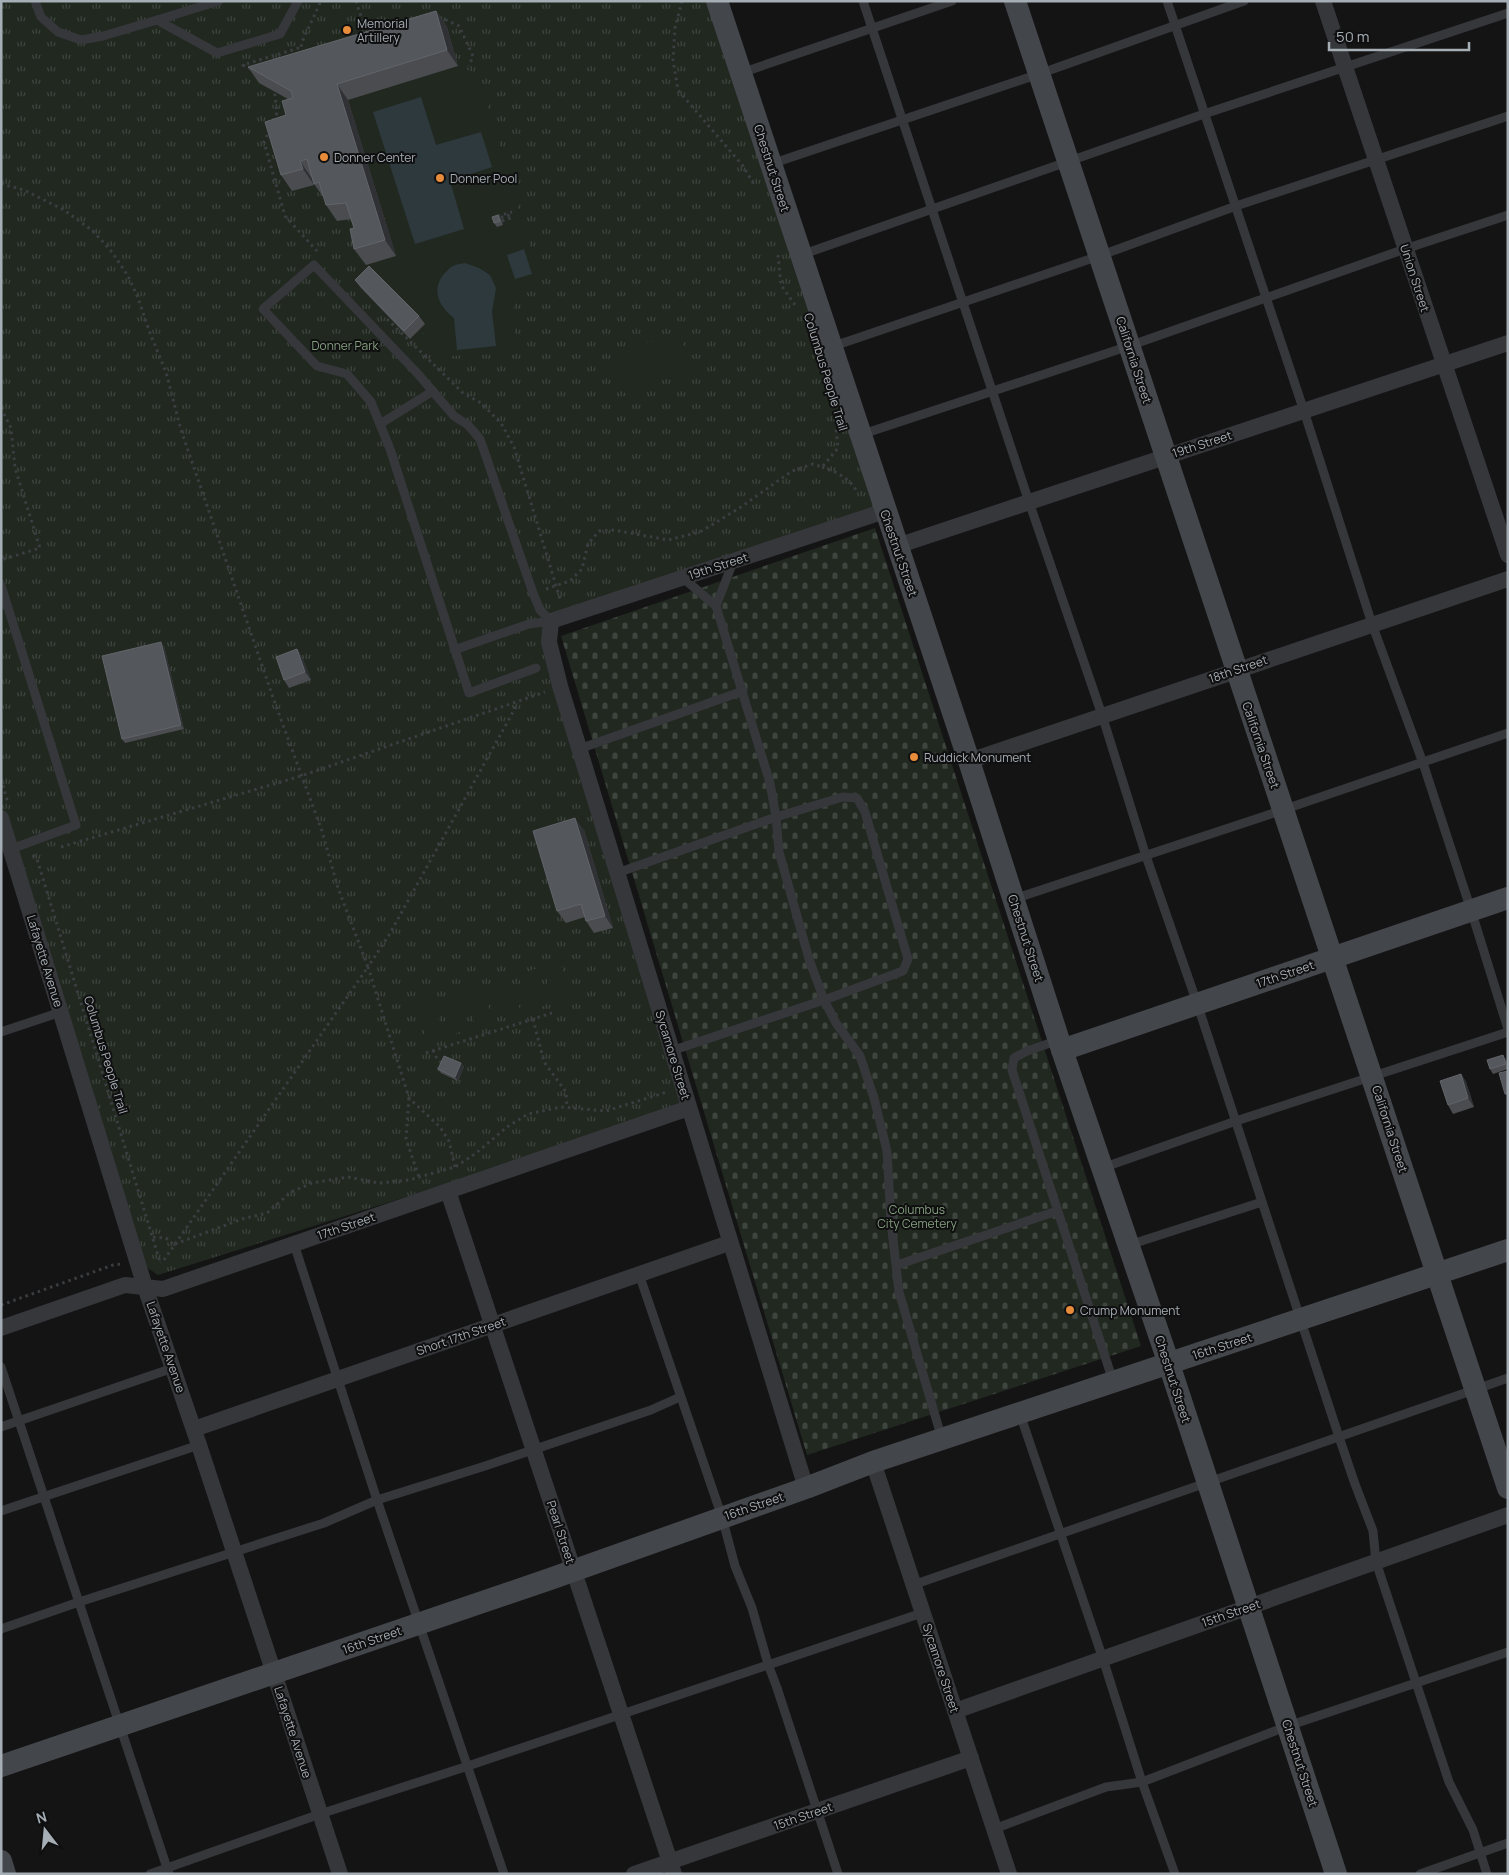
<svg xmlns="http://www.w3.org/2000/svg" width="1509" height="1875" font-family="Manrope,sans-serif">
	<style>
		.cemetery { fill: url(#cemetery-stones) }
		.park { fill: url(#park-tufts) }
		.garden { fill: #212820 }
		.water { fill: #2e393d }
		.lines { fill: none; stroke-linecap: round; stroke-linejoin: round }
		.path { stroke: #3b3e41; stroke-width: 3; stroke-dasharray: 2.5 4; stroke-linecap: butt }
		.lane { stroke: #35373a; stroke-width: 9 }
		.street { stroke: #35373a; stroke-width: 16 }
		.secondary { stroke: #43464a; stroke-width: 22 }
		.wall { fill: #4a4c50 }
		.shaded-wall { fill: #303134 }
		.building { fill: #54575b; stroke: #616469 }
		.poi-dot { fill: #e78c3b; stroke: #0f0f10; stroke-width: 2 }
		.labels { text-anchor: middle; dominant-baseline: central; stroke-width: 4; stroke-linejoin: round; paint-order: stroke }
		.poi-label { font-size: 12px; fill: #a6aeb5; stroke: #0f0f10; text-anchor: start }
		.street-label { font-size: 12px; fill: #a6aeb5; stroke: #0f0f10 }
		.park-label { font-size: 12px; fill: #839f7e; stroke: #0f0f10 }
	</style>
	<defs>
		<pattern id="cemetery-stones" width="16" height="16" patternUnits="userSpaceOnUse" patternTransform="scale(1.25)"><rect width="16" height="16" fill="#212820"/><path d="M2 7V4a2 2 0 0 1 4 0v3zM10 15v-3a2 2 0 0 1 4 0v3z" fill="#3e453e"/></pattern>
		<pattern id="park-tufts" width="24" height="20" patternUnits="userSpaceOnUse" patternTransform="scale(1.25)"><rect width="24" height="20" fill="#212820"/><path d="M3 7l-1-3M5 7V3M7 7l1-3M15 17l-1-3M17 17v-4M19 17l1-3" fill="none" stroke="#3e453e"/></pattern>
	</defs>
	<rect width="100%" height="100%" fill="#141415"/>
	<polygon class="cemetery" points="875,528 1141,1346 807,1455 561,636"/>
	<polygon class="park" points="1,1 717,1 885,511 551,621 549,642 689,1108 158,1275 137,1261 1,817"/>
	<g class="garden">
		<polygon points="458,66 478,74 541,284 513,292 515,353 446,356 419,329 424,323 366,265 396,255 348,100"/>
		<polygon points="679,332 692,370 625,393 612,355"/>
		<polygon points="560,962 571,998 554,1003 543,967"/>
		<polygon points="535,969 546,1005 529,1010 518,975"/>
		<polygon points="510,977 521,1013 504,1018 493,982"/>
		<polygon points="482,986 493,1022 476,1027 465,991"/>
		<polygon points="457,994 468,1029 451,1035 440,999"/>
		<polygon points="433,1001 444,1037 428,1043 416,1007"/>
	</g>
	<g class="water">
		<polygon points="421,97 436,145 481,132 492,167 450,181 464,229 415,244 373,112"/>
		<polygon points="524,249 532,274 515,279 507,255"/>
		<path d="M465 263 479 268 490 275 496 288 492 312 496 346 457 350 454 318C439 307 431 289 444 274 447 271 450 267 453 266 457 264 461 264 465 263Z"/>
	</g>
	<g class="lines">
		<g class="path">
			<polyline points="356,1 367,35"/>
			<polyline points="682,1 675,28 673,60 678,90 743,166 755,186"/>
			<polyline points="439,22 446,20 459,26 473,56 469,66"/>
			<polyline points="303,53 301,44 321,1"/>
			<polyline points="251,69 243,65 302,47"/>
			<polyline points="273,121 277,113 274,88"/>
			<polyline points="270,129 264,142 285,216 317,251"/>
			<polyline points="1,184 24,190 64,210 93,231 112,252 128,276 138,298 150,333 166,372 181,430 276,706 322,831 338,888 368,967 164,1260 160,1262"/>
			<polyline points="502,221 511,218 510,215 499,218 498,216 512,212"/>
			<polyline points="778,255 781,285 795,305"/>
			<polyline points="387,319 463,393 481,403 501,423 514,447 561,602"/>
			<polyline points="1,408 11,428 15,468 40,548 1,560"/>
			<path d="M822 467C835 471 849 478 856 490"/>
			<polyline points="546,589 570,581 582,569 588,544 599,531 614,530 668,540 700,532 741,507 792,471 813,464 822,467 838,448 836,429"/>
			<polyline points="1,779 8,803"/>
			<polyline points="61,847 301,776 545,692"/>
			<polyline points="33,855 37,859 160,1262"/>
			<polyline points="533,1019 544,1062 566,1092 567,1108"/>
			<polyline points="433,1050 437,1059 444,1065"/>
			<polyline points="426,1053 552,1013"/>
			<polyline points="409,1098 406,1139 419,1177"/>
			<polyline points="455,1167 449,1141 440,1127 409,1098 368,967 389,935 518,703"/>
			<polyline points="153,1237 166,1238 174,1245"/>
			<polyline points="175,1244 242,1219 267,1213 291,1192 312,1183 348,1177 379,1183 409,1180 455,1167 475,1154 507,1127 528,1114 561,1107 606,1111 667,1092"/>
			<polyline points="1,1305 113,1265 121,1264"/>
		</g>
		<g class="lane">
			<polyline points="35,1 41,17 58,32 81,40 103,36 157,20 217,53 280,34 298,1"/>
			<polyline points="863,1 1026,493 1102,715 1146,856 1197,1003 1339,1437 1355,1484 1373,1531 1376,1562 1449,1782 1473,1830 1487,1874"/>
			<polyline points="1167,1 1304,411 1372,624 1423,763 1471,910 1508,1029"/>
			<polyline points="157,20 219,1"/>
			<polyline points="741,73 952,1"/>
			<polyline points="771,164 1039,74 1244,1"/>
			<polyline points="801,255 1204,114 1508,13"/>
			<polyline points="831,347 1099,256 1236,206 1508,116"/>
			<polyline points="380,424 433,391"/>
			<polyline points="860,435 1129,346 1405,249 1508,215"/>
			<polyline points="733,562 716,606 770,783 776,817 779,852 809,959 824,1000 836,1023 860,1056 874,1098 887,1151 891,1222 899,1292 942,1439"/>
			<polyline points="683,578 716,606"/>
			<polyline points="1,585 76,825 11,849"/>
			<polyline points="454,650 529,624 551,621"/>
			<polyline points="536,668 469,693 390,449 371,402 347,374 317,366 263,309 314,265 418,374 454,416 468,425 480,439 533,593 540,610 551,621"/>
			<polyline points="579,749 743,691"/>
			<polyline points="617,873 776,817 843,797 857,798 865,812 908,959 903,971 824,1000 671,1051"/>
			<polyline points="1014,899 1265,816 1508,733"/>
			<polyline points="1,1032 61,1012"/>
			<polyline points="1059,1040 1027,1051 1014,1058 1012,1070 1113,1381"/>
			<polyline points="1102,1168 1236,1121 1508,1032"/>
			<polyline points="294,1244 377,1500 504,1874"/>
			<polyline points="1129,1245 1262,1202"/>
			<polyline points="897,1265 1057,1211"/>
			<polyline points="639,1274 722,1517 735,1566 752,1608 768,1664 777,1688 838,1874"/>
			<polyline points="1,1367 169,1874"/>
			<polyline points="1020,1414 1103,1659 1142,1782 1175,1874"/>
			<polyline points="1,1427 173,1368"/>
			<polyline points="1,1511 199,1445"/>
			<polyline points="913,1585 1508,1378"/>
			<polyline points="1,1629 79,1602 324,1523 377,1500 485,1466 651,1410 680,1397"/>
			<polyline points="994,1829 1106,1787 1142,1782 1288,1726 1508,1652"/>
			<polyline points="150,1874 320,1814 468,1766 922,1613"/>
			<polyline points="1420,1874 1508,1843"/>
		</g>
		<g class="street">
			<polyline points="1323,1 1508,555"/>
			<polyline points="897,546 1508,343"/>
			<polyline points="969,761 1508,579"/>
			<polyline points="1,818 145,1287 199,1445 340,1874"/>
			<polyline points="448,1191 674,1874"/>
			<polyline points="1,1328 125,1285 163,1289 689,1108"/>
			<polyline points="194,1429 729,1243"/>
			<polyline points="873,1462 1009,1874"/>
			<polyline points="806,1488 560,686 549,642 551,621 885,511"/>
			<polyline points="955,1711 1508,1515"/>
			<polyline points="634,1874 971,1758"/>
		</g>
		<g class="secondary">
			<polyline points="717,1 969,761 1062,1050 1169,1364 1336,1874"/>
			<polyline points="1015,1 1508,1488"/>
			<polyline points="1062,1050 1508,898"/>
			<polyline points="1,1766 550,1579 806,1488 873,1462 1508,1250"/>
			<polyline points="1,1861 5,1874"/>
		</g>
	</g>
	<g class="wall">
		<polygon points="436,11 447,27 458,66 348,100 396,256 366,265 354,249 354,228 351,219 337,221 326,205 324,198 314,184 311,177 314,185 292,191 281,175 288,99 259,83 248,67"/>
		<polygon points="498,215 501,219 503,225 497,227 494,223"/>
		<polygon points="355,280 419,316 425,324 410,339 361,288"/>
		<polygon points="164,646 184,729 125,743 122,739"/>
		<polygon points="297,649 302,657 311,680 289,688 284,680"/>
		<polygon points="584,830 613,928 594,933 586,921 585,917 566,923 557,911"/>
		<polygon points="1506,1059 1508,1065 1508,1069 1493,1074 1490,1069"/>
		<polygon points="461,1063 464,1067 458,1081 441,1073 438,1069"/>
		<polygon points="1461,1074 1466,1082 1474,1107 1453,1114 1448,1105"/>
	</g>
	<g class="shaded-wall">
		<polygon points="436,11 447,27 458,66 447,50"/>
		<polygon points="337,84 348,100 396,256 385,240"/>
		<polygon points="300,161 311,177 314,185 303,169"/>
		<polygon points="161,642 164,646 184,729 181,725"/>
		<polygon points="297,649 302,657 311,680 305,672"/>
		<polygon points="575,818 584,830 613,928 605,916"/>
		<polygon points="1503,1055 1506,1059 1508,1067 1506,1064"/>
		<polygon points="461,1063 464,1067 458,1081 455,1077"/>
		<polygon points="1461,1074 1466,1082 1474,1107 1468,1098"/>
	</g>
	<g class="building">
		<polygon points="436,11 447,50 337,84 385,240 354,249 350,229 354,228 346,203 326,205 319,182 314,184 307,159 300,161 303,169 281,175 265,122 286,115 282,101 293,98 291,91 248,67"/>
		<polygon points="498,215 500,221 494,223 492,217"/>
		<polygon points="369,266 419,316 404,331 355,280"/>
		<polygon points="161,642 181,725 122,739 102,656"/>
		<polygon points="297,649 305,672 284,680 276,657"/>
		<polygon points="575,818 605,916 586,921 581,904 557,911 533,831"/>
		<polygon points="1503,1055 1506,1064 1490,1069 1487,1060"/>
		<polygon points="444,1056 461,1063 455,1077 438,1069"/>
		<polygon points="1508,1071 1508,1094 1505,1094 1499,1073"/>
		<polygon points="1461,1074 1468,1098 1448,1105 1440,1081"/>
	</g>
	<g class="poi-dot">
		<circle cx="347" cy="30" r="5"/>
		<circle cx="324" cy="157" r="5"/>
		<circle cx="440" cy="178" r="5"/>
		<circle cx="914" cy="757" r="5"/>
		<circle cx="1070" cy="1310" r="5"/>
	</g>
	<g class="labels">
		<g class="poi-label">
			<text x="357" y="23">Memorial<tspan x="357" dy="14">Artillery</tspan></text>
			<text x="334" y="157">Donner Center</text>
			<text x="450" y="178">Donner Pool</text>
			<text x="924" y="757">Ruddick Monument</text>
			<text x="1080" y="1310">Crump Monument</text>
		</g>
		<g class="street-label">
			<text transform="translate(772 168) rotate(72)">Chestnut Street</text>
			<text transform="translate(1415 278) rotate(72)">Union Street</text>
			<text transform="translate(1134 360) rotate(72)">California Street</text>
			<text transform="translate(826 372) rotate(73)">Columbus People Trail</text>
			<text transform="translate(1202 444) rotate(-18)">19th Street</text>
			<text transform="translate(899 553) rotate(71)">Chestnut Street</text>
			<text transform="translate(718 566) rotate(-18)">19th Street</text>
			<text transform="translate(1238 669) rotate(-19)">18th Street</text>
			<text transform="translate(1261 745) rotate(71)">California Street</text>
			<text transform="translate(1026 938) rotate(72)">Chestnut Street</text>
			<text transform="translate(45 961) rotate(73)">Lafayette Avenue</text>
			<text transform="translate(1285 974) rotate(-19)">17th Street</text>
			<text transform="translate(106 1055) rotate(73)">Columbus People Trail</text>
			<text transform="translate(673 1055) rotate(73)">Sycamore Street</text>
			<text transform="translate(1390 1129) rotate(72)">California Street</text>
			<text transform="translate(346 1226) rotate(-19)">17th Street</text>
			<text transform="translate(461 1336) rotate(-19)">Short 17th Street</text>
			<text transform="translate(1222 1346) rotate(-18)">16th Street</text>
			<text transform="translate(166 1347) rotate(71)">Lafayette Avenue</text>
			<text transform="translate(1173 1379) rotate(72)">Chestnut Street</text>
			<text transform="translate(754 1506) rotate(-19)">16th Street</text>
			<text transform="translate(561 1532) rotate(72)">Pearl Street</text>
			<text transform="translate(1231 1613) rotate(-19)">15th Street</text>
			<text transform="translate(372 1640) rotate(-19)">16th Street</text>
			<text transform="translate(941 1668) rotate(72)">Sycamore Street</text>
			<text transform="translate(293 1732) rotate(72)">Lafayette Avenue</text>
			<text transform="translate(1300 1763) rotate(72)">Chestnut Street</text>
			<text transform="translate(803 1816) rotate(-19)">15th Street</text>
		</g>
		<g class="park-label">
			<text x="345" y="345">Donner Park</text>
			<text x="917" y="1209">Columbus<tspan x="917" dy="14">City Cemetery</tspan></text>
		</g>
	</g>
	<rect width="1509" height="1875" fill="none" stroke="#a6aeb5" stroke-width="5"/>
	<g transform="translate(45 1830) rotate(344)" stroke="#0f0f10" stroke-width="4" paint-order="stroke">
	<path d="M0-4L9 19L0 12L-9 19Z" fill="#a6aeb5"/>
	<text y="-8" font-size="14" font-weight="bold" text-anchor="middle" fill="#a6aeb5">N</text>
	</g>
	<path d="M1329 42v8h140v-8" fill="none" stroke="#a6aeb5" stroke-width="2.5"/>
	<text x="1336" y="42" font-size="15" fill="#a6aeb5" stroke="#0f0f10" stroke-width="4" paint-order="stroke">50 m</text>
</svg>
